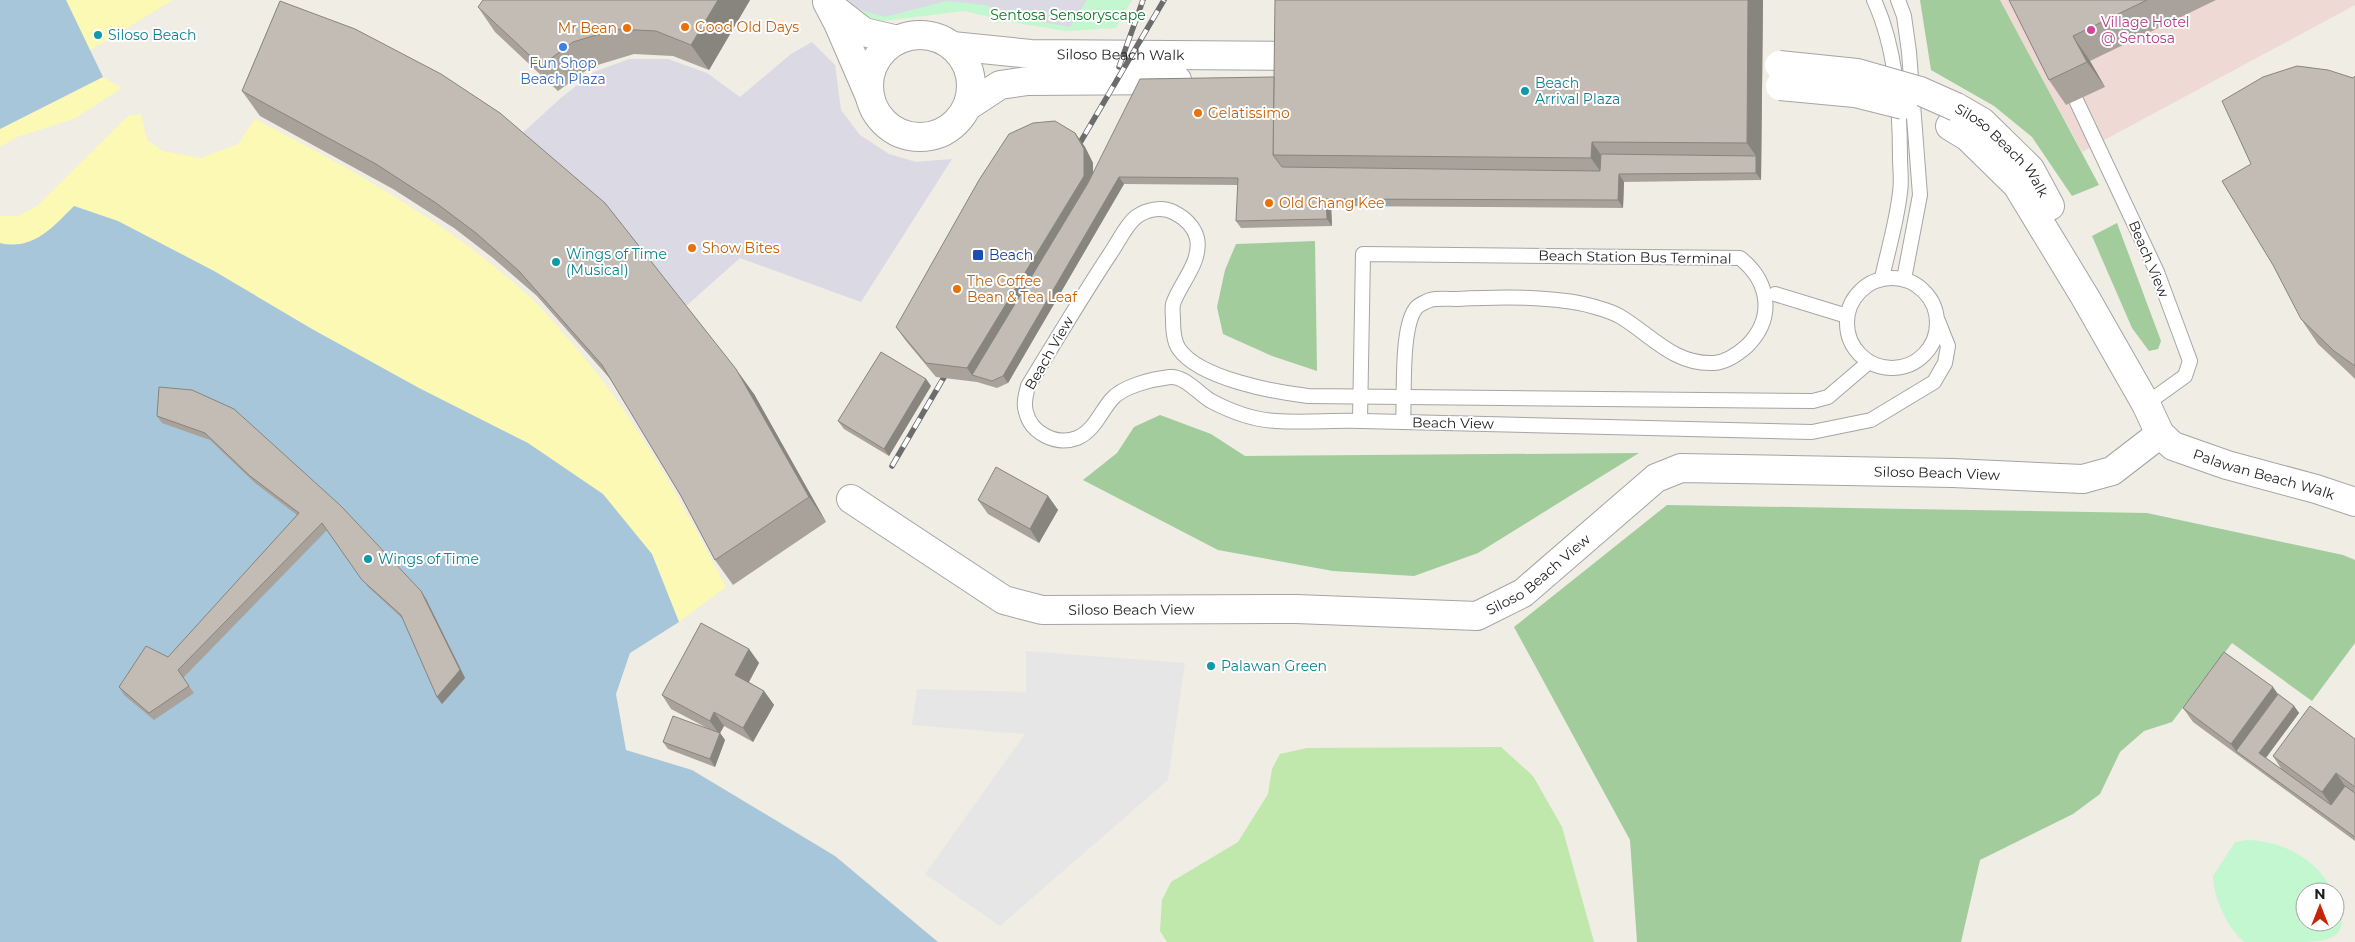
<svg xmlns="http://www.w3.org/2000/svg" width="2355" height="942" font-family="Montserrat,sans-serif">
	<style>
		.commercial { fill: #efd9d4 }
		.grass { fill: #c0e7ac }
		.forest { fill: #a2cc9b }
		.sand { fill: #fcf9b5 }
		.park { fill: #c3f7cf }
		.parking { fill: #e6e6e6 }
		.plaza { fill: #dbd9e4 }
		.water { fill: #a7c6da }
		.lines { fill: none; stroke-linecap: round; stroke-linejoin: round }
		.service-casing { stroke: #a5a5a5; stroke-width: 16 }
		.minor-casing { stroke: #a5a5a5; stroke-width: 30 }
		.service { stroke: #fff; stroke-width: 14 }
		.minor { stroke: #fff; stroke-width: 28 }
		.rail-casing { stroke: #6c6c6c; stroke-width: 5.5 }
		.rail { stroke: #fff; stroke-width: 4; stroke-dasharray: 11; stroke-linecap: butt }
		.minor-bridge-casing { stroke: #a5a5a5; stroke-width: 30; stroke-linecap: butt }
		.minor-bridge { stroke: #fff; stroke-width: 28 }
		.wall { fill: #a8a29b }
		.shaded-wall { fill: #88847e }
		.building { fill: #c3bcb4; stroke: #88847e }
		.food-dot { fill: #e8710a; stroke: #fff; stroke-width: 2 }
		.hotel-dot { fill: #d1479c; stroke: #fff; stroke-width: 2 }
		.culture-dot { fill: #0f9aa8; stroke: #fff; stroke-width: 2 }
		.shop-dot { fill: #3f7fe0; stroke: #fff; stroke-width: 2 }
		.transit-dot { fill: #1a4fb4; stroke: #fff; stroke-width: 2 }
		.labels { text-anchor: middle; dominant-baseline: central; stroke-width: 4; stroke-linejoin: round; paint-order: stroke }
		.park-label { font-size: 14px; fill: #107829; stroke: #fff }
		.hotel-label { font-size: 14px; fill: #b23c85; stroke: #fff; text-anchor: start }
		.food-label { font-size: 14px; fill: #c56008; stroke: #fff; text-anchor: start }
		.culture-label { font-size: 14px; fill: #0d838f; stroke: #fff; text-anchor: start }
		.street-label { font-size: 14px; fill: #1e1e1e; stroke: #fff }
		.shop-label { font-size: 14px; fill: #366cbe; stroke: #fff }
		.transit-label { font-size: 14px; fill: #164399; stroke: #fff; text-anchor: start }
	</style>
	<rect width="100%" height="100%" fill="#efede4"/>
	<polygon class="commercial" points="2000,0 2355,0 2355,5 2082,152"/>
	<polygon class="grass" points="1501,747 1533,776 1562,827 1594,942 1167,942 1160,931 1162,900 1171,882 1238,842 1268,794 1272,769 1280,754 1307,748"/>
	<g class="forest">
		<polygon points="1920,0 2000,0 2099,185 2072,196 2032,137 1994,106 1931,70"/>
		<polygon points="2117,223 2161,341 2158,349 2149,351 2132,328 2092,236"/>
		<polygon points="1315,241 1317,371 1272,356 1223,334 1217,307 1225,270 1236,244"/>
		<polygon points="1160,415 1211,434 1245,456 1639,453 1478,553 1414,576 1333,571 1218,550 1083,480 1117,453 1134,427"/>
		<polygon points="1667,505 2147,513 2343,555 2355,560 2355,643 2312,701 2232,643 2172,722 2144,731 2120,752 2100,794 2073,814 1980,860 1961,942 1637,942 1630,840 1514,627"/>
	</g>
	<g class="sand">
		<polygon points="66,0 173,0 89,51"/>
		<polygon points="103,77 122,88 74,119 17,137 0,147 0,129"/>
		<path d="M141 114 147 140 163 151 201 158 238 144 255 119C352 169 449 223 530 297 542 308 553 321 563 333 632 409 679 497 726 587L679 622 652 554 528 443 419 388 312 329 214 271 118 221 74 206C53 227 33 251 0 243V216H18L37 206 128 116Z"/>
	</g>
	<g class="park">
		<polygon points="872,0 1132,0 1116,28 1066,31 1010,22 964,11 883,21 857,14"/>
		<path d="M2247 840C2283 841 2318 859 2333 892H2305V922H2335V895C2355 941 2328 942 2292 942 2277 942 2261 942 2245 942 2228 931 2213 896 2213 876L2235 842Z"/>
	</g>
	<polygon class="parking" points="1026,651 1185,663 1168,780 1000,926 925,874 1025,734 912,725 917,689 1026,692"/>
	<g class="plaza">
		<polygon points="848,0 1087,0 1070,27 1026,19 985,5 947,1 884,17 852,7"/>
		<polygon points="812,42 835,65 841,110 860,135 889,154 916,162 952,159 861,302 740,258 685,307 517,138 562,97 594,72 629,59 668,59 707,73 740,97 791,54"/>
	</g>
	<g class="water">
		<polygon points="0,0 66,0 103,77 0,129"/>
		<path d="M74 206 118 221 214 271 312 329 419 388 528 443 603 494 652 554 679 622 630 653 616 694 626 750 692 770 835 856 938 942H0V243C33 251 53 227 74 206Z"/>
	</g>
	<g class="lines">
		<defs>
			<g id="service">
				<path d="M1874 0C1896 48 1900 106 1900 158 1900 169 1902 181 1900 192 1897 221 1888 250 1882 278"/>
				<polyline points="1898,0 1904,16 1909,52 1920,195 1904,279"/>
				<polyline points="2076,100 2157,272 2190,361 2185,376 2146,404"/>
				<circle cx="1892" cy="323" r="45"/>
				<polyline points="1775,294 1847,316"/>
				<path d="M1869 362 1828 397 1813 401 1308 396C1275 392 1200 379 1179 349 1174 342 1173 328 1173 320 1173 315 1172 309 1173 304 1180 283 1202 262 1197 238 1194 227 1185 218 1175 213 1163 206 1147 209 1136 217 1125 226 1118 243 1110 254 1081 298 1055 342 1028 386 1026 395 1023 403 1026 412 1031 433 1056 446 1077 438 1094 431 1100 413 1111 400 1122 386 1153 379 1170 377 1185 376 1199 394 1211 401 1230 411 1254 420 1276 421 1305 423 1334 420 1362 421 1512 425 1662 428 1812 432L1871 420 1934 382 1945 363 1948 346 1938 321"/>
				<path d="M1360 420 1363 254 1740 258C1770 282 1775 318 1747 346 1738 354 1727 362 1714 363 1674 365 1651 335 1621 317 1610 310 1579 302 1566 301 1531 296 1492 297 1457 299 1448 299 1438 298 1430 300 1427 301 1419 305 1417 307 1400 325 1405 396 1403 422"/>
			</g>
			<g id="minor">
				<polyline points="827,2 838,23 870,97"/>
				<polyline points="833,8 864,32 898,40"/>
				<circle cx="920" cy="86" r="51"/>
				<path id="s1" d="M952 46 1031 54 1289 56"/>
				<polyline points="968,106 1000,85 1028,81 1177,80"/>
				<path id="s2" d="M1956 107 1982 122 2030 169 2050 206"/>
				<path id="s3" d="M1950 126 1968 137 2017 185 2085 297 2146 404 2160 434 2173 446 2227 465 2316 489 2355 502"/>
				<path id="s4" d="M851 499 1004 600 1042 610 1296 609 1477 616 1523 593 1656 478 1681 468 1953 473 2083 479 2112 471 2160 434"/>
			</g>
		</defs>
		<use href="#service" class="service-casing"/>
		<use href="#minor" class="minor-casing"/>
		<use href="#service" class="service"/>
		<use href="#minor" class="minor"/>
		<defs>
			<g id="rail">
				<polyline points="1119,67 1143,0"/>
				<polyline points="1074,153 1164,0"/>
				<polyline points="892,466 950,367"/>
			</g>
		</defs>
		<use href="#rail" class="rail-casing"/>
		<use href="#rail" class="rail"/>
		<defs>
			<g id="minor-bridge">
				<polyline points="1779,65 1857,73 1920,91 1956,107"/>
				<polyline points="1780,86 1855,93 1903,105"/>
			</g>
		</defs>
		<use href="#minor-bridge" class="minor-bridge-casing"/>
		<use href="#minor-bridge" class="minor-bridge"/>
	</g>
	<g class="wall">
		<polygon points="750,0 709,70 673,56 634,54 591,67 558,91 495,32 478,7"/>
		<polygon points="1763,0 1761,180 1624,182 1623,208 1331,206 1332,226 1241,228 1236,221 1238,185 1124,184 1008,383 997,388 977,382 936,377 906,341 896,327 1075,133 1085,147 1093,163 1093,173 1274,77"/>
		<polygon points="2009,0 2216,0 2090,61 2105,87 2066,105 2049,80"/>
		<polygon points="280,1 754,394 826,522 733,585 715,560 681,496 612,381 537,296 493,258 454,228 393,189 260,116 242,91"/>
		<polygon points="2355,76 2355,379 2352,376 2318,344 2301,319 2251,164"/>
		<polygon points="926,379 931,386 889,456 844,429 838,421"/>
		<polygon points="159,387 421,591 426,599 465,678 442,704 437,697 403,619 368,587 327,530 183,678 194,693 154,720 124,695 119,687 168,657 297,515 255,483 210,440 162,423 157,416"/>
		<polygon points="1048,496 1058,510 1039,543 988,514 978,500"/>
		<polygon points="749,649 759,663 749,682 764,691 774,705 753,742 724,726 720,733 725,740 715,767 668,749 663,742 709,729 671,709 662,695"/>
		<polygon points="2278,694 2294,706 2299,713 2266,758 2282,770 2273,756 2355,739 2355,841 2193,722 2183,708"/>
	</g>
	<g class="shaded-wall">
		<polygon points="718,0 750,0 709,70 691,45"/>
		<polygon points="1748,0 1763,0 1761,180 1756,173 1756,156 1747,143"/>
		<polygon points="2073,36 2090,61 2105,87 2087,62"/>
		<polygon points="1075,133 1085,147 1093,163 1093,190 972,375 977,382 967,368"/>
		<polygon points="1592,142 1606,162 1605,178 1591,158"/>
		<polygon points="1619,174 1624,182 1623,208 1618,200"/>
		<polygon points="1119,177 1124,184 1008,383 1003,376"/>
		<polygon points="1326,199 1331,206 1332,226 1327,219"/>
		<polygon points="736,369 754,394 826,522 809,497"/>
		<polygon points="926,379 931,386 889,456 884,449"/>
		<polygon points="1048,496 1058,510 1039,543 1030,529"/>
		<polygon points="421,591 426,599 465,678 442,704 437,697"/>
		<polygon points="749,649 759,663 745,689 735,675"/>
		<polygon points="2273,687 2283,701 2236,751 2231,744"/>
		<polygon points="764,691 774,705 753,742 743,728"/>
		<polygon points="2294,706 2299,713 2264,760 2259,753"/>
		<polygon points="714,712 724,726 720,733 725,740 715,767 710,759 719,734 710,721"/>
		<polygon points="2336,773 2350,793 2336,812 2322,792"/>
	</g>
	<g class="building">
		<polygon points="483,0 718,0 691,45 656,31 616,29 573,42 541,66 478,7"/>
		<polygon points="1275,0 1748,0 1747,143 1592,142 1591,158 1273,155"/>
		<polygon points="2009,0 2147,0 2073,36 2087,62 2049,80"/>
		<polygon points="280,1 355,29 441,74 500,113 605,203 736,369 809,497 715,560 681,496 602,365 519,271 476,233 436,203 376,164 242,91"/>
		<polygon points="2297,66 2328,70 2353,78 2355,76 2355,366 2334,351 2301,319 2273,265 2222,181 2251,164 2222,101 2263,77"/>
		<polygon points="1274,77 1273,155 1282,167 1600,171 1601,154 1756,156 1756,173 1619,174 1618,200 1326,199 1327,219 1236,221 1238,178 1119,177 1003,376 992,381 972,375 1088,183 1140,79"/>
		<polygon points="1055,121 1075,133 1084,149 1084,176 967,368 926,363 896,327 979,180 1009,134 1033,123"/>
		<polygon points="881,352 926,379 884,449 838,421"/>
		<polygon points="159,387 192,390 234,409 341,506 421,591 460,670 437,697 401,615 362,580 322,523 178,670 189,686 149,713 119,687 146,646 168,657 299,513 250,476 205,433 157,416"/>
		<polygon points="996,467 1048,496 1030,529 978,500"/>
		<polygon points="701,623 749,649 735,675 764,691 743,728 714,712 710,721 662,695"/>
		<polygon points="2224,652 2273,687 2231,744 2183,708"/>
		<polygon points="2278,694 2294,706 2259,753 2331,805 2345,786 2355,793 2355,837 2236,751"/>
		<polygon points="2310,706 2355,739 2355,787 2336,773 2322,792 2273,756"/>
		<polygon points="673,716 720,733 710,759 663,742"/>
	</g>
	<g class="food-dot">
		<circle cx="685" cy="27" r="5"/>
		<circle cx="627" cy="28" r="5"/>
		<circle cx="1198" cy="113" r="5"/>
		<circle cx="1269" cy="203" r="5"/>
		<circle cx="692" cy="248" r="5"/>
		<circle cx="957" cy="289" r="5"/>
	</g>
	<circle class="hotel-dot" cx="2091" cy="30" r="5"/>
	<g class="culture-dot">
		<circle cx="98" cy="35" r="5"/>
		<circle cx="1525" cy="91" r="5"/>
		<circle cx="556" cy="262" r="5"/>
		<circle cx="368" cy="559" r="5"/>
		<circle cx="1211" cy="666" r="5"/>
	</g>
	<circle class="shop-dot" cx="563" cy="47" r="5"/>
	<rect class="transit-dot" x="972" y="249" width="12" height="12" rx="2.5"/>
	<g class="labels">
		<g class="park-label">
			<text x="1068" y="15">Sentosa Sensoryscape</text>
		</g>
		<g class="hotel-label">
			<text x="2101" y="22">Village Hotel<tspan x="2101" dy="16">@ Sentosa</tspan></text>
		</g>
		<g class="food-label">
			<text x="695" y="27">Good Old Days</text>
			<text x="617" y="28" text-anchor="end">Mr Bean</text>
			<text x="1208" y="113">Gelatissimo</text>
			<text x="1279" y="203">Old Chang Kee</text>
			<text x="702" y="248">Show Bites</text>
			<text x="967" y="281">The Coffee<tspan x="967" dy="16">Bean &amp; Tea Leaf</tspan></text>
		</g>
		<g class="culture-label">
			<text x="108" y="35">Siloso Beach</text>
			<text x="1535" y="83">Beach<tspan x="1535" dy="16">Arrival Plaza</tspan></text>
			<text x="566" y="254">Wings of Time<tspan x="566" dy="16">(Musical)</tspan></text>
			<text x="378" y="559">Wings of Time</text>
			<text x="1221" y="666">Palawan Green</text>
		</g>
		<g class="street-label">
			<text stroke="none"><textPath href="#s1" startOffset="169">Siloso Beach Walk</textPath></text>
			<text stroke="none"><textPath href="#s2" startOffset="64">Siloso Beach Walk</textPath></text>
			<text transform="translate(1635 257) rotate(1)">Beach Station Bus Terminal</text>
			<text transform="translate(2149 259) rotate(67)">Beach View</text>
			<text transform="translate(1049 353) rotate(-60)">Beach View</text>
			<text transform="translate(1453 423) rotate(1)">Beach View</text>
			<text stroke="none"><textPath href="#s4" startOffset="1168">Siloso Beach View</textPath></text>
			<text stroke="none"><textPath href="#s3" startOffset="490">Palawan Beach Walk</textPath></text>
			<text stroke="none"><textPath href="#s4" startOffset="732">Siloso Beach View</textPath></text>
			<text stroke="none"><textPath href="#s4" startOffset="312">Siloso Beach View</textPath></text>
		</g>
		<g class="shop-label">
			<text x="563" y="63">Fun Shop<tspan x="563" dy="16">Beach Plaza</tspan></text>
		</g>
		<g class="transit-label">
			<text x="989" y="255">Beach</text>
		</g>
	</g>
	<g transform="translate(2320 907)"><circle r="24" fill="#ffffff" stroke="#a5a5a5"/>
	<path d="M0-4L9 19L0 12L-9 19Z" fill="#c32609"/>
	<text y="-8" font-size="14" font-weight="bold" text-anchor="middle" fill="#1e1e1e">N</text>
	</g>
</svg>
